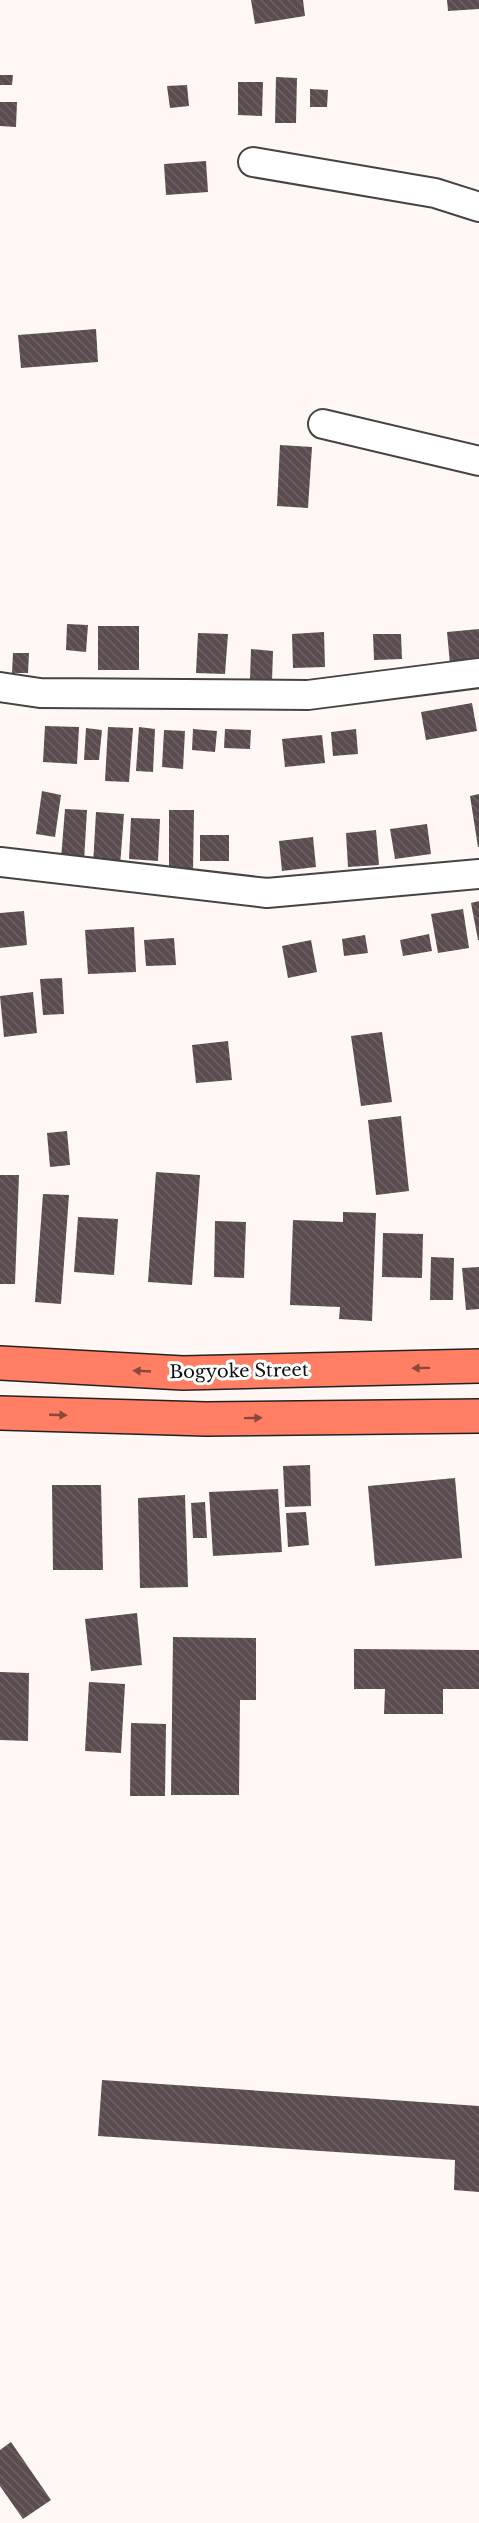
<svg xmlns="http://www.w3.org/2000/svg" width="479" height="2523" font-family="'Libre Baskerville',serif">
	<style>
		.building { fill: url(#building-back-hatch) }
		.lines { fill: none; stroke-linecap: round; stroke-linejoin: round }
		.street-casing { stroke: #444; stroke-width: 32 }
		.primary-casing { stroke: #222; stroke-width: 36 }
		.street { stroke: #fff; stroke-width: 28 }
		.primary { stroke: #ff7e64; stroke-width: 33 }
		.oneway { fill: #88483a }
		.labels { text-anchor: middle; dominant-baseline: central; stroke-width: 6; stroke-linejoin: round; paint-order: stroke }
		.street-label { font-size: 18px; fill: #111; stroke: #fff }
	</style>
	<defs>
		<pattern id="building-back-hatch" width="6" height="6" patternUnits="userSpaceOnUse" patternTransform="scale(1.5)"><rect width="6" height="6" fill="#5a4c4f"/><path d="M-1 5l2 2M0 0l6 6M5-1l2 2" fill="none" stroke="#6d6264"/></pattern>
	</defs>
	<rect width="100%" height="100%" fill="#fff7f4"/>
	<g class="building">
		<polygon points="251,0 303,0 305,16 255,24"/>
		<polygon points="447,0 479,0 479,9 448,11"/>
		<polygon points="0,75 13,75 12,85 0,85"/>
		<polygon points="276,77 297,78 296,123 275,123"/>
		<polygon points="238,82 263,82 262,116 238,115"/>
		<polygon points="187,85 189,106 170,108 167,86"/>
		<polygon points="310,89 328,90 327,107 310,107"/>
		<polygon points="0,102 17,102 16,127 0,126"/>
		<polygon points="206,161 208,192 166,195 164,164"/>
		<polygon points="96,329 98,362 21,368 18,335"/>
		<polygon points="280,445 312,447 308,508 277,506"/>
		<polygon points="67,624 88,625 86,652 66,650"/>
		<rect x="98" y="626" width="41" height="44"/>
		<polygon points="479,629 479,660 450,664 447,632"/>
		<polygon points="324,632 325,667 293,668 292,634"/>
		<polygon points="198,633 228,634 225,674 196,673"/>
		<polygon points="373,634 401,634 402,659 374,660"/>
		<polygon points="251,649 273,651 272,681 250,679"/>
		<polygon points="13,653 29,653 28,673 12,673"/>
		<polygon points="472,703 477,731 426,740 421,712"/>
		<polygon points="45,726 79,727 77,764 43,762"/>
		<polygon points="108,727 133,728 129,782 105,781"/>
		<polygon points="139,727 155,729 153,772 136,771"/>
		<polygon points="86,728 102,730 99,760 84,760"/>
		<polygon points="193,729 217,731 215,752 192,750"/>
		<polygon points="225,729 251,730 250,749 224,748"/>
		<polygon points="356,729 358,754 333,756 331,732"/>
		<polygon points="164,730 185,731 183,769 162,767"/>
		<polygon points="322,735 325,763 285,767 282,739"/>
		<polygon points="42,791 61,795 55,837 36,834"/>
		<polygon points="479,794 479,847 478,847 470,796"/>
		<polygon points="65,809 87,810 84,861 61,859"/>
		<polygon points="169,810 194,810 193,871 169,870"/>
		<polygon points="96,812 124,814 120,866 93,865"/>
		<polygon points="131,818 160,819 158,861 129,859"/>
		<polygon points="427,824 431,854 395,859 390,829"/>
		<polygon points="376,830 379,865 348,867 346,833"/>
		<rect x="200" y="835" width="29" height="26"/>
		<polygon points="313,837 316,867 282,871 279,841"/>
		<polygon points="479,901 479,940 478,940 471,903"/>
		<polygon points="463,909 469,948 438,953 431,914"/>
		<polygon points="24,911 27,945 0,948 0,913"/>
		<polygon points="134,927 136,972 88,974 85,930"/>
		<polygon points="429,934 432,951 403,956 400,940"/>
		<polygon points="365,935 368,953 344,956 342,939"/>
		<polygon points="174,938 176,965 146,966 144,940"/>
		<polygon points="311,940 317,972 288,978 282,946"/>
		<polygon points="62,978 64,1014 43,1015 40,979"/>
		<polygon points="33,992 37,1033 4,1037 0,996"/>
		<polygon points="382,1032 392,1102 361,1106 351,1036"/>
		<polygon points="228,1041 232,1080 196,1083 192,1045"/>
		<polygon points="401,1116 409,1191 376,1195 368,1120"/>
		<polygon points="67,1131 70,1165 50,1167 47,1133"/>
		<polygon points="156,1172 200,1175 192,1285 148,1282"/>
		<polygon points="0,1175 19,1175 15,1284 0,1284"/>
		<polygon points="43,1194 69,1195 61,1304 35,1302"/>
		<polygon points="343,1212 376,1213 372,1321 339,1319 340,1307 290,1305 293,1220 343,1222"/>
		<polygon points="78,1217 118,1219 114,1275 74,1272"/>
		<polygon points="215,1221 246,1222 244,1278 214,1277"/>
		<polygon points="383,1233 423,1234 422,1278 382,1277"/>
		<polygon points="431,1257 454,1258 453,1300 430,1300"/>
		<polygon points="479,1267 479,1309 466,1310 462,1268"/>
		<polygon points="310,1465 311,1506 285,1507 283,1466"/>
		<polygon points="455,1478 462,1558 375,1566 368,1486"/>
		<polygon points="52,1485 101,1485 103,1570 53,1570"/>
		<polygon points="278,1489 282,1552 213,1556 209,1492"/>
		<polygon points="185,1495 188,1587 140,1588 138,1498"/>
		<polygon points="205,1502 207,1538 193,1538 191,1503"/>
		<polygon points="306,1512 309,1545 288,1547 286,1513"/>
		<polygon points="137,1613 142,1665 91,1671 85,1619"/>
		<polygon points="173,1637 256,1638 256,1700 240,1700 239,1795 171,1795"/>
		<polygon points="354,1649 479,1650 479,1689 443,1689 443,1714 384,1714 385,1689 354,1689"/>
		<polygon points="0,1672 29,1673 28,1741 0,1740"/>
		<polygon points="89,1682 125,1684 121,1753 85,1751"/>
		<polygon points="131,1723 166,1724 165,1796 130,1796"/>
		<polygon points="102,2080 479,2106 479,2192 454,2190 455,2160 98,2136"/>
		<polygon points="11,2442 51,2500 23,2519 0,2486 0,2450"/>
	</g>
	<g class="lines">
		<defs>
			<g id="street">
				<polyline points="253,162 435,193 479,207"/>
				<polyline points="323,424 479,461"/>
				<polyline points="0,687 40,693 308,695 479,673"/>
				<polyline points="0,862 267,893 479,874"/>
			</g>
			<g id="primary">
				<polyline points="0,1363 183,1373 479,1366"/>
				<polyline points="0,1413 206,1419 479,1416"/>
			</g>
		</defs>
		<use href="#street" class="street-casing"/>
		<use href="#primary" class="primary-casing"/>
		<use href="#street" class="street"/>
		<use href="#primary" class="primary"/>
	</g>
	<defs><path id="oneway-solid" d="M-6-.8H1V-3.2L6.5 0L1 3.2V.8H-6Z" transform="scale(1.5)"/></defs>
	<g class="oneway">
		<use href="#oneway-solid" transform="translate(421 1368) rotate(179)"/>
		<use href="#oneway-solid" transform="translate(142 1371) rotate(-177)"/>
		<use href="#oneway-solid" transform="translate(58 1415) rotate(2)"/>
		<use href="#oneway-solid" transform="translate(253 1418) rotate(-1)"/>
	</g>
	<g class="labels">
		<g class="street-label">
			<text transform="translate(239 1371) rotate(-1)">Bogyoke Street</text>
		</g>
	</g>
</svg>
